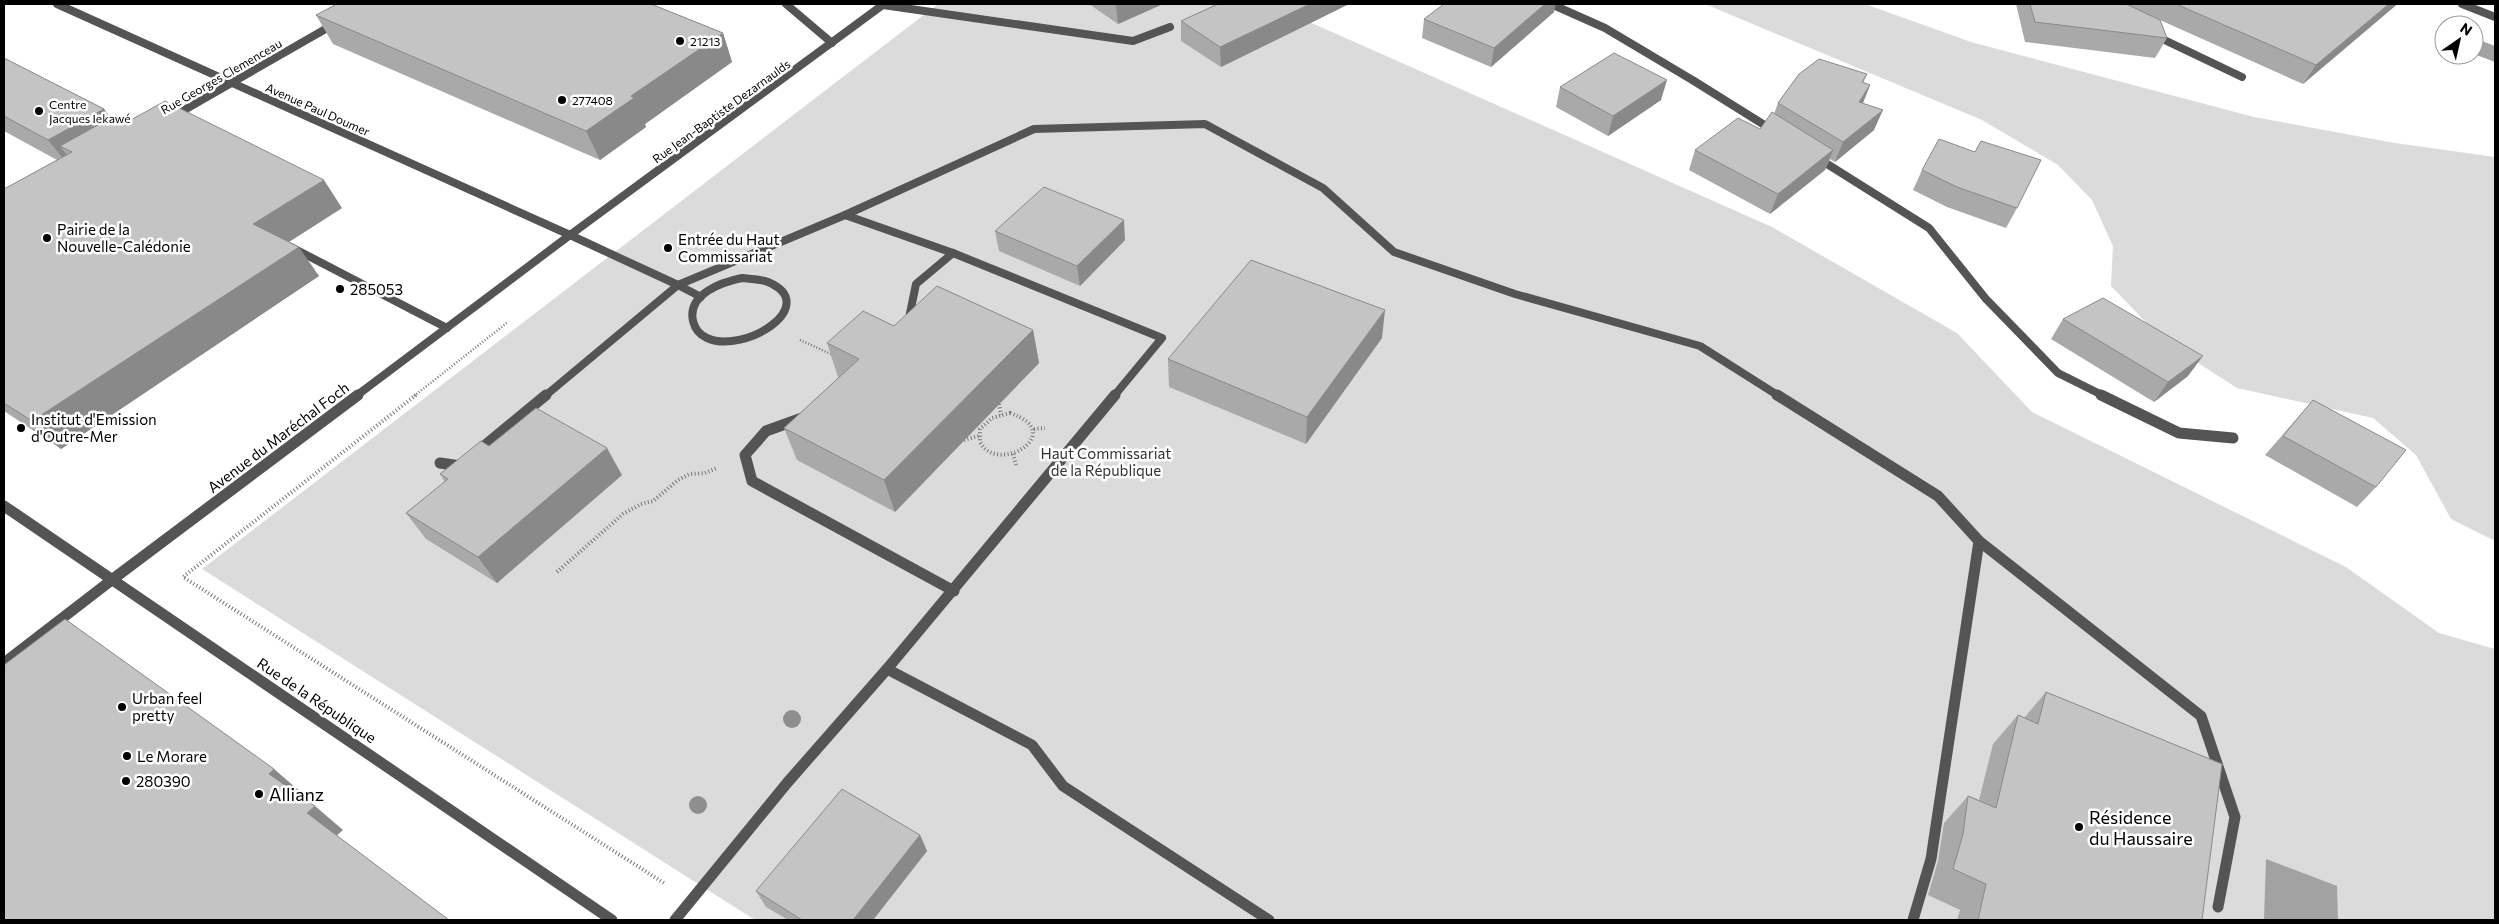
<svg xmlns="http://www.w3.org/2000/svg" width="2499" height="924" font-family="Commissioner,sans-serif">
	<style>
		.green { fill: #dbdbdb }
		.water { fill: #a2a2a2 }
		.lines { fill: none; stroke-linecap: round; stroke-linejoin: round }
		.path-far1 { stroke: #767676; stroke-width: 2.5; stroke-dasharray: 1 2; stroke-linecap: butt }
		.path { stroke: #767676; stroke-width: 4; stroke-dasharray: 1 2.5; stroke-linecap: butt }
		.service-far1 { stroke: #545454; stroke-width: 8 }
		.service { stroke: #545454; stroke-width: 11 }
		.minor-far1 { stroke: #545454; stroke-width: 8 }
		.minor { stroke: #545454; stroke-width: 11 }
		.tertiary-far1 { stroke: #545454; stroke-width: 8 }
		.tertiary { stroke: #545454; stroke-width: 11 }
		.tree { fill: #8e8e8e }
		.wall { fill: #a9a9a9 }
		.shaded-wall { fill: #898989 }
		.building { fill: #c4c4c4; stroke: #898989 }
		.poi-dot { fill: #000; stroke: #fff; stroke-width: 2 }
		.labels { text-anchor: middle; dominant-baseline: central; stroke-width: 5; stroke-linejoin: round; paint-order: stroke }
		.far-poi-label { font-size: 12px; fill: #000; stroke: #fff; text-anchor: start }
		.far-street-label { font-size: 12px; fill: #000; stroke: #fff }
		.poi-label { font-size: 15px; fill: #000; stroke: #fff; text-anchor: start }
		.street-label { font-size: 15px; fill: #000; stroke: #fff }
		.park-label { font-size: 15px; fill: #323232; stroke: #fff }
		.near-poi-label { font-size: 18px; fill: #000; stroke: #fff; text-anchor: start }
	</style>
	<rect width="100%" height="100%" fill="#fff"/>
	<g class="green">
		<polygon points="938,4 1269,4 1772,227 1957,333 2032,412 2346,567 2439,633 2495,649 2495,920 755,920 202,569"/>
		<polygon points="1705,4 1865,4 1971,42 2254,117 2395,143 2495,157 2495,541 2451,519 2416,455 2373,418 2237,388 2164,341 2111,286 2113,246 2092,200 2058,165 1982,120"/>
	</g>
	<g class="water">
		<polygon points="2474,38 2495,46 2495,62 2474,54"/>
		<polygon points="2266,859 2337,886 2338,920 2264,920"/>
	</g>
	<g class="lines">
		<g class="path-far1">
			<polyline points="800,340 833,355"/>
			<polyline points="414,396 508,322"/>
		</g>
		<g class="path">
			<polyline points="416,395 183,577 664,883"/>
			<polyline points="999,404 1001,415"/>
			<path d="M1010 413C1069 433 997 476 980 442V429L992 418Z"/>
			<polyline points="1034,429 1045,428"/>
			<polyline points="964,440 979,436"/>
			<polyline points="1013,454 1016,465"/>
			<polyline points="557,572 623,514 641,504 653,501 678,480 690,474 705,473 717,468"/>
		</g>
		<g class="service-far1">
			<polyline points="786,4 832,43"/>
			<polyline points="883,5 1133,41 1170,27"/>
			<polyline points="1694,81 1774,131"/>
			<polyline points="1816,157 1929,228 1986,299 2058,373 2104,396"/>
			<polyline points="845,215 953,253 1162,338 1114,396"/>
			<polyline points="570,235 678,285 845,215 1034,129 1205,124 1323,188 1394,252 1515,294 1700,346 1779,396"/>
			<polyline points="291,247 447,328"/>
			<path d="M742 278C750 279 761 279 768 282 822 305 745 355 707 338 700 335 695 329 693 321 687 294 722 282 742 278Z"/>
			<polyline points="908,323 916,284 953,253"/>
			<polyline points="545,396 678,285 701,297"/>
		</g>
		<g class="service">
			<polyline points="1115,395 887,669 1032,745 1063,786 1269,920"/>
			<polyline points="1777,395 1938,496 1979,541 1931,859 1913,920"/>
			<polyline points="2101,395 2179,433 2233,438"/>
			<polyline points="802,418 766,431 745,455 752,481 954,591"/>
			<polyline points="477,452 546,395"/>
			<polyline points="440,463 461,466 464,463"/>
			<polyline points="1979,541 2201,716 2235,817 2218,907"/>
			<polyline points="675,920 787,783 887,669"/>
		</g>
		<g class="minor-far1">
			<polyline points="57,4 570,235 884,4"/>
			<polyline points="1551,4 1605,28 1694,81"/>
			<polyline points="2462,4 2495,17"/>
			<polyline points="2154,35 2242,77"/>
		</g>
		<polyline class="minor" points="4,663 113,579"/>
		<g class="tertiary-far1">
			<polyline points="172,117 336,23"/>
			<polyline points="356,396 570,235"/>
		</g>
		<g class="tertiary">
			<polyline points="4,506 612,920"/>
			<polyline points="113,579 358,395"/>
		</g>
	</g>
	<g class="tree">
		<circle cx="792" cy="719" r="9"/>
		<circle cx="698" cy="805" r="9"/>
	</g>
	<g class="wall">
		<polygon points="1089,4 1163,4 1118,24"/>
		<polygon points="1349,4 1221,67 1181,41 1181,21"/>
		<polygon points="2016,4 2397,4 2395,6 2303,84 2160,20 2167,38 2155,58 2025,42"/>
		<polygon points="1554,12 1491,67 1422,38 1424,19"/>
		<polygon points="316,15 723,33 732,62 645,124 646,127 600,160 333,44"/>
		<polygon points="4,58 104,109 110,118 129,121 342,208 289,242 319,276 61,449 4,411 4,189 57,160 4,131"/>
		<polygon points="1867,74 1863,83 1870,85 1863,103 1874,130 1835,162 1830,159 1825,170 1770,214 1689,170 1695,150 1760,129 1774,114 1778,103"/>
		<polygon points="1560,87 1661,100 1608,136 1556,107"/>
		<polygon points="1922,170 2017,208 2006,228 1947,207 1913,190"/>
		<polygon points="995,231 1125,240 1080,286 999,251"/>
		<polygon points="2063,319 2188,376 2154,402 2051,339"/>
		<polygon points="894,326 1033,330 1039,363 895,512 797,460 784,428 839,377 838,377 827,343"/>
		<polygon points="1382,338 1306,444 1169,387 1168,359"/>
		<polygon points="2313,400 2376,487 2357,507 2265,455"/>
		<polygon points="489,446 622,475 497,583 426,539 406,513 445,482 440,474"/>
		<polygon points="2046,692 2202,920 1957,920 1960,910 1928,895 1938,861 1944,823 1968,796 1979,800 1993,744 2018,715 2024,718"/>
		<polygon points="920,835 927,851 873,920 788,920 766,907 756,891"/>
	</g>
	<g class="shaded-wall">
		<polygon points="1118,4 1163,4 1118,24 1116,5"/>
		<polygon points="1310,4 1349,4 1221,67 1220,47"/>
		<polygon points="1545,4 1556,4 1554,12 1491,67 1494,48"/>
		<polygon points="2389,4 2397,4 2395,6 2303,84 2316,65"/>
		<polygon points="723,33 732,62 645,124 646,127 600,160 586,131 631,96"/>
		<polygon points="1667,80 1661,100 1608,136 1613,116"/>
		<polygon points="1870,85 1862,105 1859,102"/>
		<polygon points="104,109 125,137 72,152 60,146 75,165 70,167 48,140"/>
		<polygon points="1883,110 1874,130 1835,162 1843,142"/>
		<polygon points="1833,150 1825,170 1770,214 1778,194"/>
		<polygon points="324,180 342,208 273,252 253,224"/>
		<polygon points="1124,220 1125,240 1080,286 1077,266"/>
		<polygon points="299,247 319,276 61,449 32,421"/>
		<polygon points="1385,310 1382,338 1306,444 1307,417"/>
		<polygon points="1033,330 1039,363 895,512 884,480"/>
		<polygon points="2203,356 2188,376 2154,402 2168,382"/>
		<polygon points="607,448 622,475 497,583 478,557"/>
		<polygon points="274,769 303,794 298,798 269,774"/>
		<polygon points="315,806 343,830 335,837 307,813"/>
		<polygon points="920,835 927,851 873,920 853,920"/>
	</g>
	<g class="building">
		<polygon points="337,4 651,4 723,33 631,96 634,98 586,131 316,15"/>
		<polygon points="1218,4 1310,4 1220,47 1181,21"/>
		<polygon points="1444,4 1545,4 1494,48 1424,19"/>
		<polygon points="2030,4 2126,4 2160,20 2167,38 2035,22"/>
		<polygon points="2176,4 2389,4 2316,65"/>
		<polygon points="1614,53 1667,80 1613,116 1560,87"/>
		<polygon points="4,58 104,109 48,140 4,116"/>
		<polygon points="1819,59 1867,74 1862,82 1870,85 1859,102 1883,110 1843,142 1778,103 1799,74"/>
		<polygon points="165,101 324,180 253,224 299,247 32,421 4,403 4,189 72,152 60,146 116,115 129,121"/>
		<polygon points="1772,112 1833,150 1778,194 1695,150 1738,118 1760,129"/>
		<polygon points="1939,139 1975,152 1981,141 2041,160 2017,208 1957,187 1922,170"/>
		<polygon points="1044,187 1124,220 1077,266 995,231"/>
		<polygon points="1251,260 1385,310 1307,417 1168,359"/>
		<polygon points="937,286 1033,330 884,480 784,428 859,359 827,343 863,311 894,326"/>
		<polygon points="2103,298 2203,356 2168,382 2063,319"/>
		<polygon points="2313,400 2406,450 2376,487 2283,436"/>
		<polygon points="536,408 607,448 478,557 406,513 448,479 440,474 481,441 489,446"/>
		<polygon points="65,619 274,769 269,774 315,806 307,813 449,920 4,920 4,665"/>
		<polygon points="2046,692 2222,764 2202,920 1978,920 1986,884 1953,869 1963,834 1968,796 1996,808 2018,715 2038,724"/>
		<polygon points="842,789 920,835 853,920 802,920 756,891"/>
	</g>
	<g class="poi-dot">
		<circle cx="680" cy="41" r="5"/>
		<circle cx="562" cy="100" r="5"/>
		<circle cx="39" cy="111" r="5"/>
		<circle cx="47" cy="238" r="5"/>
		<circle cx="668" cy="248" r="5"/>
		<circle cx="340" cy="289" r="5"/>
		<circle cx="21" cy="428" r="5"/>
		<circle cx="122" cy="707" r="5"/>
		<circle cx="127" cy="756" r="5"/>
		<circle cx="126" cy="781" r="5"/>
		<circle cx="259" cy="794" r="5"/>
		<circle cx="2079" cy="827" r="5"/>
	</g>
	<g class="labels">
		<g class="far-poi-label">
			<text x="690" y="41">21213</text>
			<text x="572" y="100">277408</text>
			<text x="49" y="104">Centre<tspan x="49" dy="14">Jacques Iekawé</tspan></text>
		</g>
		<g class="far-street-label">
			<text transform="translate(221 76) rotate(-30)">Rue Georges Clemenceau</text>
			<text transform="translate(318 109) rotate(24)">Avenue Paul Doumer</text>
			<text transform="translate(721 111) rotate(-36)">Rue Jean-Baptiste Dezarnaulds</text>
		</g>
		<g class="poi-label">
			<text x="57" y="229">Pairie de la<tspan x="57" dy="17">Nouvelle-Calédonie</tspan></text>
			<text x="678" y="239">Entrée du Haut<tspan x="678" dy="17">Commissariat</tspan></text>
			<text x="350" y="289">285053</text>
			<text x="31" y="419">Institut d'Emission<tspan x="31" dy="17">d'Outre-Mer</tspan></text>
			<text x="132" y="698">Urban feel<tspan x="132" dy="17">pretty</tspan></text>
			<text x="137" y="756">Le Morare</text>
			<text x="136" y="781">280390</text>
		</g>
		<g class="street-label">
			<text transform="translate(278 437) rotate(-37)">Avenue du Maréchal Foch</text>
			<text transform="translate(317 700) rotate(34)">Rue de la République</text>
		</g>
		<g class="park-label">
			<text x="1106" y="453">Haut Commissariat<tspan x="1106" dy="17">de la République</tspan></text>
		</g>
		<g class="near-poi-label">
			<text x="269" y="794">Allianz</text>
			<text x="2089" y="817">Résidence<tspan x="2089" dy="21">du Haussaire</tspan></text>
		</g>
	</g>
	<rect width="2499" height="924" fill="none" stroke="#000000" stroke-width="10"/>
	<g transform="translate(2459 40) rotate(34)"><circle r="24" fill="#ffffff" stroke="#999999"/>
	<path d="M0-4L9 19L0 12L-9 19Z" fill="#000000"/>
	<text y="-8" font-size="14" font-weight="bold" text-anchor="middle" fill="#000000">N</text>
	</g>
</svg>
